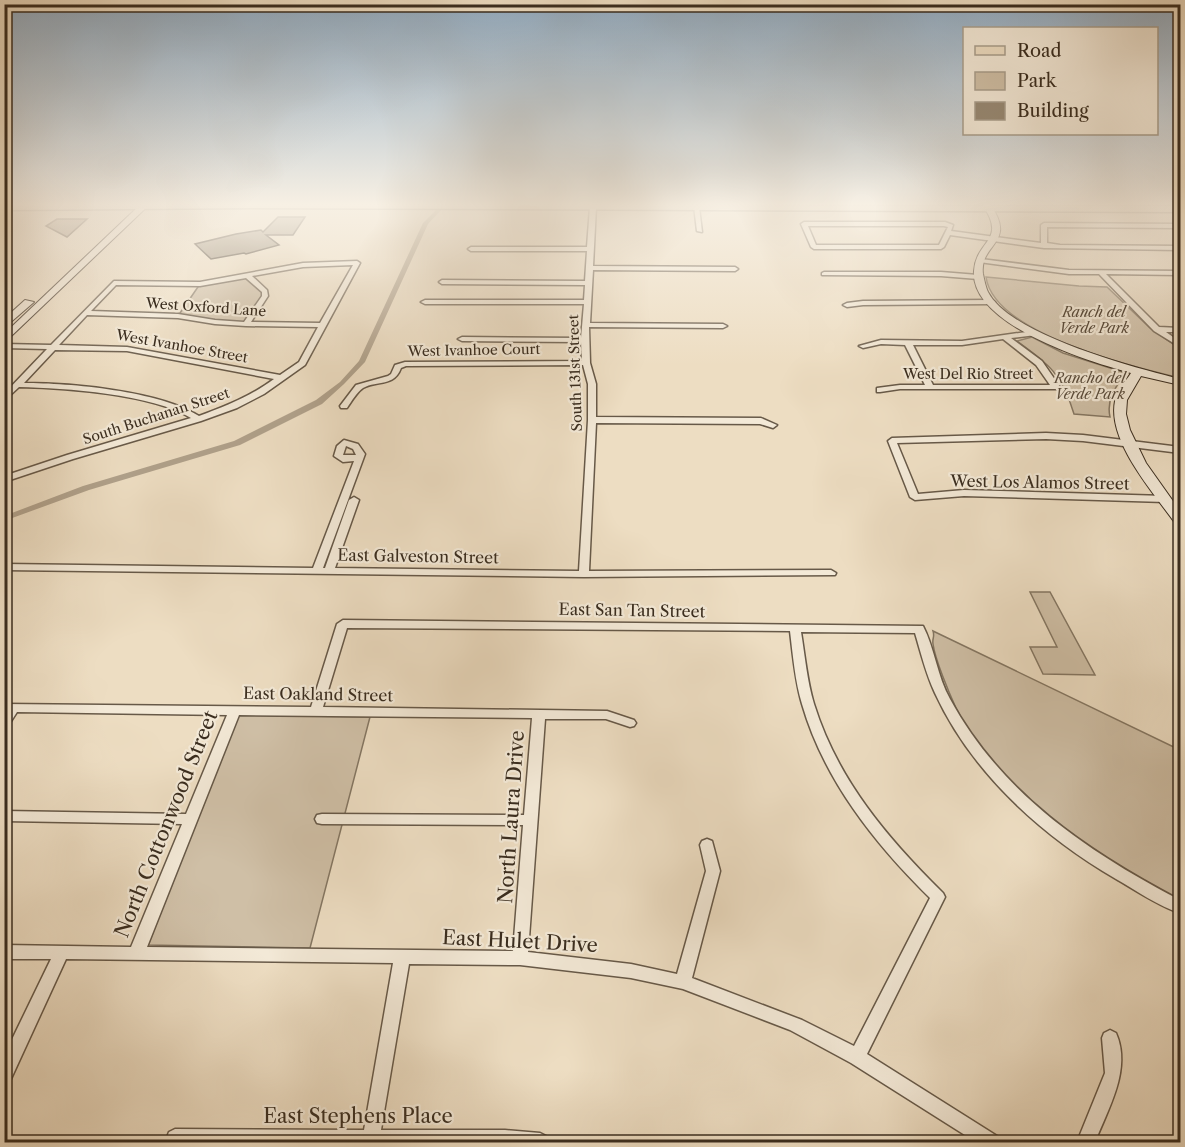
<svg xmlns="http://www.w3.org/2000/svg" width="1185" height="1147" font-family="'Libre Caslon Text',serif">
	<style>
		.green { fill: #cfbfa6; stroke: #847662; stroke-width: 1.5 }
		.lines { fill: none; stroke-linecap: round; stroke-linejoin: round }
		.canal { fill: #b0a18b; fill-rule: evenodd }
		.building { fill: #978974; stroke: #3a2d1f; stroke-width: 1.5 }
		.street-casing { stroke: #675948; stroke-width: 3 }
		.secondary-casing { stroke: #3a2d1f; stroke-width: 2 }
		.primary-casing { stroke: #3a2d1f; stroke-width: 3 }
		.street { fill: #f3e9d7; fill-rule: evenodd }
		.secondary { fill: #f3e9d7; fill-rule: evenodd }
		.primary { fill: #edddc2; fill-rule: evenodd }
		.labels { text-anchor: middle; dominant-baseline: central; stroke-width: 4.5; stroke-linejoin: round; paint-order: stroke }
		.far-street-label { font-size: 14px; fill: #3a2d1f; stroke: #f3e9d7 }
		.far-park-label { font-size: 14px; font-style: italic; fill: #584a3a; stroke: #f3e9d7 }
		.street-label { font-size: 16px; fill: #3a2d1f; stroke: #f3e9d7 }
		.near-street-label { font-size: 20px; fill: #3a2d1f; stroke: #f3e9d7 }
	</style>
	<rect width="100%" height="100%" fill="#edddc2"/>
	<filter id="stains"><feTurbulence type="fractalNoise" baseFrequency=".00333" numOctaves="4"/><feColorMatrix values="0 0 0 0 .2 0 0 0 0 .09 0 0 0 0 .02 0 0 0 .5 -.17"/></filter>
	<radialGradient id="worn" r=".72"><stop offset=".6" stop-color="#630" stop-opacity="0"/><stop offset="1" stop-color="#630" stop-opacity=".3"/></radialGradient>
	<g class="green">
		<polygon points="248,276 265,291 246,324 178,316 200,284"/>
		<path d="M986 277 1079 286 1107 287 1150 328 1180 349V378C1133 367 994 334 986 277Z"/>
		<path d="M1032 337 1063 353 1126 373C1116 386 1106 399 1110 417L1074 414C1062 374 1049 364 1017 341Z"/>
		<polygon points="1030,592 1050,592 1095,675 1043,674 1030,647 1057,647"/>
		<path d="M933 631 1180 750V901C1097 859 999 795 956 708 949 693 935 659 933 644 932 638 935 637 933 631Z"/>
		<polygon points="239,715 370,717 310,948 148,945"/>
	</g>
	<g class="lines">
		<polygon class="canal" points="438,208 442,209 428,224 365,362 344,384 322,404 240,445 89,490 4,521 4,516 83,486 234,441 316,400 340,382 359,361 423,223"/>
	</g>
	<g class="building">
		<polygon points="278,217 305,217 293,235 266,235 279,245 246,254 244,253 211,259 195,244 236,234 261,230 263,232"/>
		<polygon points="57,219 87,219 67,237 46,226"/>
	</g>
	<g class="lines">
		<defs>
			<g id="street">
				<path d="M593 205 596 207 593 266 735 267 738 269 735 271 593 270 590 323 723 324 727 326 723 328 589 327 590 363 596 384V417L761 418 777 425 773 428 760 424 596 423 589 571 831 570 836 573 835 575 584 577 4 570V564L313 568 354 461 343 462 334 456 337 446 344 440 358 444 365 454 323 568H325L349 500 354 497 359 500 335 568 579 571 588 420V384L583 365 406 366 401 368C394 387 378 380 363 388 357 392 351 402 347 408H341L340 406 356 385 388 376 391 374 395 365 405 362 582 361 581 342 462 341 458 339 462 337 581 338 584 304H425L421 302 425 300H584L585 285 442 284 439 282 442 280 585 281 587 251H471L468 249 471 247H587L590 207ZM346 446 353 449 356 455H343Z"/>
				<polygon points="694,206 699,207 702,232 697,231"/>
				<path d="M804 222H945L953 225 951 231 1041 243V225L1044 223 1180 224V228L1047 227V243L1060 245 1180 246V250L1044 248 950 235 944 247 941 249H814L811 247 801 224ZM808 226H944L948 227 939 245H816Z"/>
				<polygon points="981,259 1069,270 1180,271 1180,275 1106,274 1159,327 1180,328 1180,332 1166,332 1180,342 1180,347 1154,331 1099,274 1069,274 979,262 978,261"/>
				<path d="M357 261 360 263 305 365 264 394 237 408 201 421 73 459 4 482V476L67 455 191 418C152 394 65 388 19 387L4 401V394L47 349 4 348V344L51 345 114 281 200 282 303 263ZM353 265 320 323 251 322 268 296 267 290 252 276 303 267ZM246 278 262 292V296L244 322 215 320 178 314 91 311 116 285 200 286ZM87 315 178 318 215 324 246 326 318 327 299 362 280 375 127 347 59 345ZM55 350 127 351 274 379C251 396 226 406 199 416 160 391 70 383 24 383Z"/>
				<polygon points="824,272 941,272 978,275 981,277 978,279 941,276 822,275 822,273"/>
				<polygon points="863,301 991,300 995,302 991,304 863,305 847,307 843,305 847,303"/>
				<path d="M1033 331 1037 333 1036 335 1011 338 1042 361 1060 387 1059 389H900L880 392H877V388L900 385H925L905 345 881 344 863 348 859 346 881 340 962 341ZM1003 339 1036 365 1050 385H933L913 345H962Z"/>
				<polygon points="1046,433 1083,435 1180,447 1180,453 1083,441 1046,439 897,443 918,494 964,490 1165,496 1170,499 1165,502 964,496 915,500 910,497 888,441 892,438"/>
				<path d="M343 620 923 626C935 649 937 676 950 699 1001 793 1088 852 1180 900V913C1160 907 1135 890 1116 879 1041 835 972 773 935 693 926 674 921 653 915 633L801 632C805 656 807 681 814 704 837 779 888 839 943 893L945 897 867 1054 997 1136 1000 1142H976L851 1063 790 1030 683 989 631 978 520 965 409 964 381 1130H505L540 1133 546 1136 549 1142H165L169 1132 175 1129 364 1130 393 963 66 959 10 1081 4 1083V1056L51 959H4V945L131 947 182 824 4 821V811L186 814 227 715 17 712 8 726 4 727V704L311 707 337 624ZM347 628 790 631C793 656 795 681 802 704 824 780 875 844 930 898L854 1046 802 1020 692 978 720 871 712 841 707 839 702 841 700 845 706 871 677 974 631 964 528 952 545 719H606L630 727 634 726 636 723 634 720 607 711 323 707ZM239 715 532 718 524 815 322 814 317 815 315 819 317 823 322 824 523 825 513 951 147 947Z"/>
				<path d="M1110 1030 1116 1033C1132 1069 1108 1109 1095 1142H1077L1105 1073 1102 1038 1104 1033Z"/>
			</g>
			<g id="secondary">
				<polygon points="141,204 150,204 4,343 4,334"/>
				<path d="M982 204H990C1018 244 979 243 983 274 984 279 986 288 988 292 1010 335 1135 368 1180 379V385L1141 376 1127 400 1126 414 1130 430 1146 463 1180 511V524L1175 523C1153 492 1107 441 1115 401 1117 391 1125 382 1131 373 1090 362 970 325 974 271 976 239 1008 242 982 204Z"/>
				<polygon points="25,300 34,302 4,328 4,319"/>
			</g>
			<polygon id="primary" points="4,204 1180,206 1180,212 250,208 4,210"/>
		</defs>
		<use href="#street" class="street-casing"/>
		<use href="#secondary" class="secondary-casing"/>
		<use href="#primary" class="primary-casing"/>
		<use href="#street" class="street"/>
		<use href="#secondary" class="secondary"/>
		<use href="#primary" class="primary"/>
	</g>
	<linearGradient id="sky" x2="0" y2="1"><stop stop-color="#91acc3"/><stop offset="0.56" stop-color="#f7f0e4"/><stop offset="1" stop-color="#f7f0e4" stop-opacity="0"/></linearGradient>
	<rect width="1185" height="365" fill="url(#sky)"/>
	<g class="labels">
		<g class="far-street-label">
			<text transform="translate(206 307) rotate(4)">West Oxford Lane</text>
			<text transform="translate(182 346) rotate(10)">West Ivanhoe Street</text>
			<text transform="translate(474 350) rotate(-1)">West Ivanhoe Court</text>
			<text transform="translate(575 373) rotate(-92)">South 131st Street</text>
			<text x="968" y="374">West Del Rio Street</text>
			<text transform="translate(156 416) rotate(-18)">South Buchanan Street</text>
		</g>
		<g class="far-park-label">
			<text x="1094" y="312">Ranch del<tspan x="1094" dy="16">Verde Park</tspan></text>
			<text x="1090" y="378">Rancho del<tspan x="1090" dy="16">Verde Park</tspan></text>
		</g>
		<g class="street-label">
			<text transform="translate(1040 482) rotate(1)">West Los Alamos Street</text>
			<text transform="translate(418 556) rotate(1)">East Galveston Street</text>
			<text transform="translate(632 610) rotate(1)">East San Tan Street</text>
			<text transform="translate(318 694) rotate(1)">East Oakland Street</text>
		</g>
		<g class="near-street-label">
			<text transform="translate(511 817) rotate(-86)">North Laura Drive</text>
			<text transform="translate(166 824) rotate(-68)">North Cottonwood Street</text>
			<text transform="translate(520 941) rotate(3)">East Hulet Drive</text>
			<text x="358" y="1116">East Stephens Place</text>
		</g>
	</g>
	<rect width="1185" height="1147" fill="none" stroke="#edddc2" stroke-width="24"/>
	<rect x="6" y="6" width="1173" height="1135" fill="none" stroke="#3a2d1f" stroke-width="3"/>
	<rect x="12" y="12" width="1161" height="1123" fill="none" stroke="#3a2d1f" stroke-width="1.5"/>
	<rect x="963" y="27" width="195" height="108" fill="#f3e9d7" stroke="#a99e8d" stroke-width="1.5"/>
	<rect x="975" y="46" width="30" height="9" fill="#edddc2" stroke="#a99e8d" stroke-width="1.5"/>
	<text x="1017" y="57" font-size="18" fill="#3a2d1f">Road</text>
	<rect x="975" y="72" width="30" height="18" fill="#cfbfa6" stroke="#a99e8d" stroke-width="1.5"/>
	<text x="1017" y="87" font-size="18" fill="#3a2d1f">Park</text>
	<rect x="975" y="102" width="30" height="18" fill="#978974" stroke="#a99e8d" stroke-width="1.5"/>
	<text x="1017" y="117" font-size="18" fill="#3a2d1f">Building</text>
	<rect width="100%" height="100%" filter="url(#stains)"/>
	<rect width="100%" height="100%" fill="url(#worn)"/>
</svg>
